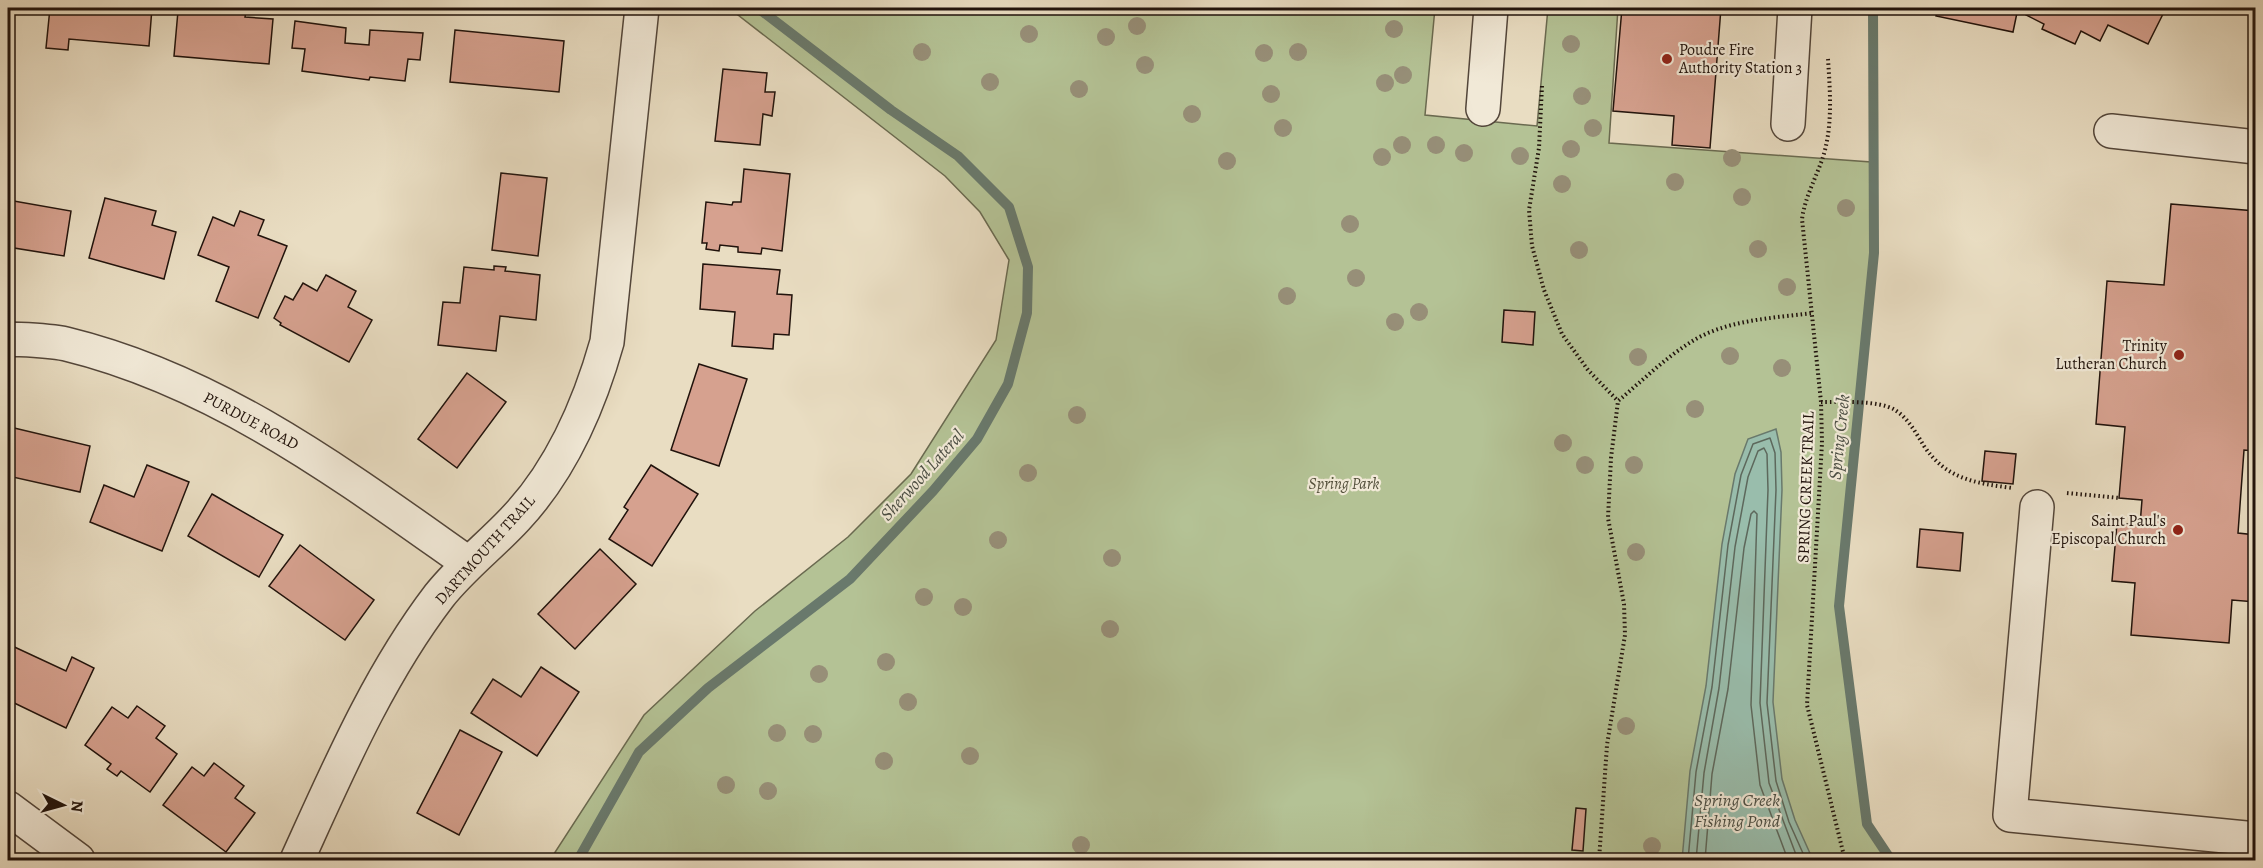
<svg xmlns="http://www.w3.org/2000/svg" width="2263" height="868" font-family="Alegreya,serif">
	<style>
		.green { fill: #b4c295; stroke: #6a6a50; stroke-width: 1.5 }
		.water { fill: #99bdac; stroke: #69796c; stroke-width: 1.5 }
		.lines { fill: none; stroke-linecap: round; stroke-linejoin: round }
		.shore { stroke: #5d685c; stroke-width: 1.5 }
		.stream { stroke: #69796c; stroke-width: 10 }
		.building { fill: #d6a18f; stroke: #21130c; stroke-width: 1.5 }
		.minor-casing { stroke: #53463a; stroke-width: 36 }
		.path { stroke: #21130c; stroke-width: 4; stroke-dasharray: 1.5 3; stroke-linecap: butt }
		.minor { stroke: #f1e9d7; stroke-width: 33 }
		.tree { fill: #978f78 }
		.poi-dot { fill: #8f2418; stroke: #f1e9d7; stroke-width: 2 }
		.labels { text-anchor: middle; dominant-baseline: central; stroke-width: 4.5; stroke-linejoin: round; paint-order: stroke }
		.poi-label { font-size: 16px; fill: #21130c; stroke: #f1e9d7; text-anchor: end }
		.street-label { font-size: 16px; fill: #21130c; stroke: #f1e9d7 }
		.park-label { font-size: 16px; font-style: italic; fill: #54503c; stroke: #f1e9d7 }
		.water-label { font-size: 18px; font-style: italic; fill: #4b4e44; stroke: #f1e9d7 }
	</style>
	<rect width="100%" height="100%" fill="#e9ddc2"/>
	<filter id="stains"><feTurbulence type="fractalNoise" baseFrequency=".00333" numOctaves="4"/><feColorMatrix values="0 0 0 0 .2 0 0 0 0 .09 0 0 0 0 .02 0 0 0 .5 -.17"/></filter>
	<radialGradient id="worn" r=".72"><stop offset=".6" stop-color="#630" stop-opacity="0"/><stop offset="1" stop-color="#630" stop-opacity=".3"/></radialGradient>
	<polygon class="green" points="729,8 1435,8 1425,115 1537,126 1548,8 1618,8 1609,143 1871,162 1875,253 1839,604 1853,743 1867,828 1892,860 550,860 644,715 755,611 848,537 911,474 996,340 1009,260 980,212 945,176"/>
	<polygon class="water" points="1776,429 1781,452 1782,490 1773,702 1782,779 1795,820 1813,860 1682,860 1690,771 1706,686 1722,544 1735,474 1748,439"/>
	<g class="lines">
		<g class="shore">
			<polyline points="1688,860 1696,772 1712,687 1728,545 1741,475 1753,444 1770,438 1775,453 1776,490 1767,703 1776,781 1789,822 1806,860"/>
			<polyline points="1696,860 1704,773 1719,688 1735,547 1748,477 1758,451 1764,448 1767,454 1768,490 1760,703 1769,783 1798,860"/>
			<polyline points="1705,860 1712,774 1728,689 1744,548 1751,514 1754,511 1757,514 1751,705 1760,785 1788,860"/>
		</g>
		<g class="stream">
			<polyline points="1873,8 1874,253 1839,606 1867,824 1891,860"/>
			<polyline points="578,860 639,752 708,688 850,579 933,491 977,439 1008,384 1027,313 1028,267 1009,207 958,156 891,110 758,8"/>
		</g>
	</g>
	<g class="building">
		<polygon points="8,8 14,8 12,25 8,25"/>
		<polygon points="50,8 152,8 149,46 69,39 68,50 46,48"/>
		<polygon points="206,8 246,12 245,17 273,19 269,64 174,56 178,11 205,13"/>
		<polygon points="1622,8 1721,8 1710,148 1672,145 1674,116 1613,111"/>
		<polygon points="1938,8 2018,8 2013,32 1936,16"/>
		<polygon points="2029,8 2166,8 2148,44 2108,25 2100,41 2081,31 2075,44 2042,29 2044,24 2026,15"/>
		<polygon points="295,21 346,28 345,43 369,45 370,30 423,33 420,60 408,59 405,81 370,77 369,80 302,71 305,49 292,48"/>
		<polygon points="455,30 564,41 559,92 450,82"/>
		<polygon points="723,69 767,73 765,92 775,92 772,116 763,114 760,145 715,141"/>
		<polygon points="744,169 790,174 782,251 762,248 761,254 738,252 738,247 720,245 719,251 706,249 707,243 702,243 706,202 732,205 733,202 741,202"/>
		<polygon points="501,173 547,178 538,256 492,250"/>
		<polygon points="105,198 156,211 152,225 176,232 164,279 89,258"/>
		<polygon points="8,200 71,211 64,256 8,247"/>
		<polygon points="2171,204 2256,211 2256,451 2244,450 2238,533 2256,535 2256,602 2232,600 2229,643 2131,635 2135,583 2112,581 2117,523 2140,525 2142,500 2119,498 2125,427 2096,424 2107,281 2164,285"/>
		<polygon points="240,211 264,220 258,235 287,246 258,318 216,301 229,267 198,255 213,217 234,226"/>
		<polygon points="703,264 780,270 777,294 792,295 789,335 774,334 773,349 732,346 735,312 700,309"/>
		<polygon points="494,266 506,267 505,271 540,275 536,320 500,316 496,351 438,345 443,302 460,303 464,267 494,270"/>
		<polygon points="326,275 356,291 348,307 372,320 349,362 280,325 281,323 274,318 285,296 293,300 303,283 317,291"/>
		<polygon points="1504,310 1535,312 1533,345 1502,342"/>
		<polygon points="699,364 747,379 719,466 671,450"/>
		<polygon points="467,373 506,402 457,468 418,439"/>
		<polygon points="10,427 90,446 80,492 8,476 8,440"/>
		<polygon points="1985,451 2016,454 2013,484 1982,481"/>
		<polygon points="147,465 189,482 162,551 90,522 104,485 134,497"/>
		<polygon points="651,465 698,494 652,566 609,539 628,510 624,507"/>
		<polygon points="212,494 283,535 259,577 188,536"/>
		<polygon points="1920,529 1963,533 1960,571 1917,567"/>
		<polygon points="300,545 374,600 345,640 269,586"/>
		<polygon points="600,549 636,584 575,649 538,614"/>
		<polygon points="8,644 66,671 72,657 94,668 66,728 8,700"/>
		<polygon points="541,667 579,692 537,756 471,713 493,679 521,697"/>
		<polygon points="137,706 165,726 156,738 177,754 150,792 121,771 117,776 107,769 111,764 85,745 112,707 128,718"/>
		<polygon points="460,730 502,752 459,835 417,813"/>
		<polygon points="214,763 244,786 235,798 255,813 226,852 163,805 192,767 204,776"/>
		<polygon points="1576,808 1586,809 1583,851 1572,850"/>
	</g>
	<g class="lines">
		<defs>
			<g id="minor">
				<polyline points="1483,109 1491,8"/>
				<polyline points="1788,124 1795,8"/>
				<polyline points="2111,131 2256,147"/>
				<path d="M8 339C27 340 48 340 66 344 218 381 343 475 468 563"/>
				<polyline points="2037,507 2010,815 2256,839"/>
				<polyline points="8,808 78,860"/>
				<path d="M297 860C338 770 378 676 439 596 462 567 491 545 516 518 562 469 589 406 607 342L642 8"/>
			</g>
		</defs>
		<use href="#minor" class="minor-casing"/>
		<g class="path">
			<path d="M1828 59C1830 91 1833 125 1823 157 1816 178 1805 197 1802 219L1821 402 1822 443 1807 705 1845 860"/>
			<polyline points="1542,86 1539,148 1529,210 1532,246 1544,290 1562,334 1588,370 1618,401"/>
			<path d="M1821 402C1840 402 1879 400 1895 410 1908 418 1916 433 1924 446 1946 479 1975 483 2012 488"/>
			<polyline points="2067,493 2120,498"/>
			<path d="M1599 860 1607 745 1625 635 1624 604 1608 518 1611 458 1618 401C1642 381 1665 358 1691 342 1725 320 1773 318 1813 313"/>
		</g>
		<use href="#minor" class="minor"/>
	</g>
	<g class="tree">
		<circle cx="1137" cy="26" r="9"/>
		<circle cx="1394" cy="29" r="9"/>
		<circle cx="1029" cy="34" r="9"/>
		<circle cx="1106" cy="37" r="9"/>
		<circle cx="1571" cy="44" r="9"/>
		<circle cx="922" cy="52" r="9"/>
		<circle cx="1298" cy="52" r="9"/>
		<circle cx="1264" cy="53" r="9"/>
		<circle cx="1145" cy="65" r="9"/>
		<circle cx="1403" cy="75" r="9"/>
		<circle cx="990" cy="82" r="9"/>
		<circle cx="1385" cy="83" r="9"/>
		<circle cx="1079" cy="89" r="9"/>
		<circle cx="1271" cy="94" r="9"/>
		<circle cx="1582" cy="96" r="9"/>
		<circle cx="1192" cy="114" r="9"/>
		<circle cx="1283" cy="128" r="9"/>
		<circle cx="1593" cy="128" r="9"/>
		<circle cx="1402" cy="145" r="9"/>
		<circle cx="1436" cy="145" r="9"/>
		<circle cx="1571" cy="149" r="9"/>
		<circle cx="1464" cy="153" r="9"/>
		<circle cx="1520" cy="156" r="9"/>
		<circle cx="1382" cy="157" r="9"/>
		<circle cx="1732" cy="158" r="9"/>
		<circle cx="1227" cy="161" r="9"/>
		<circle cx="1675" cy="182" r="9"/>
		<circle cx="1562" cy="184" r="9"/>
		<circle cx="1742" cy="197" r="9"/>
		<circle cx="1846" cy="208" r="9"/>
		<circle cx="1350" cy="224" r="9"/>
		<circle cx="1758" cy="249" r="9"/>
		<circle cx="1579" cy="250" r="9"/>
		<circle cx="1356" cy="278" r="9"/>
		<circle cx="1787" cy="287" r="9"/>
		<circle cx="1287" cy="296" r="9"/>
		<circle cx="1419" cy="312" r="9"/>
		<circle cx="1395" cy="322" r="9"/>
		<circle cx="1730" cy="356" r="9"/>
		<circle cx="1638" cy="357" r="9"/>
		<circle cx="1782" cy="368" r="9"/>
		<circle cx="1695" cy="409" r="9"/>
		<circle cx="1077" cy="415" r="9"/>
		<circle cx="1563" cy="443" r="9"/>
		<circle cx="1585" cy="465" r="9"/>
		<circle cx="1634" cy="465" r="9"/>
		<circle cx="1028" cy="473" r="9"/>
		<circle cx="998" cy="540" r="9"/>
		<circle cx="1636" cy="552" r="9"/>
		<circle cx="1112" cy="558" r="9"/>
		<circle cx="924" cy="597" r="9"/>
		<circle cx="963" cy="607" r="9"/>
		<circle cx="1110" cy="629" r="9"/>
		<circle cx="886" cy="662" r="9"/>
		<circle cx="819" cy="674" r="9"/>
		<circle cx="908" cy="702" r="9"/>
		<circle cx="1626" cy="726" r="9"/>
		<circle cx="777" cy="733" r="9"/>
		<circle cx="813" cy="734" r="9"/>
		<circle cx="970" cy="756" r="9"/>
		<circle cx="884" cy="761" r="9"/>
		<circle cx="726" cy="785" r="9"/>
		<circle cx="768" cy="791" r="9"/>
		<circle cx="1081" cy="845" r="9"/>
		<circle cx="1652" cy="846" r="9"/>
	</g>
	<g class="poi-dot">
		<circle cx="1667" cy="59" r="6"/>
		<circle cx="2179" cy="355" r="6"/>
		<circle cx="2178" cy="530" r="6"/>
	</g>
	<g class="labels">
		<g class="poi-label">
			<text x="1679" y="50" text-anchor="start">Poudre Fire<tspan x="1679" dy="18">Authority Station 3</tspan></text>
			<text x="2167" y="346">Trinity<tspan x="2167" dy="18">Lutheran Church</tspan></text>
			<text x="2166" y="521">Saint Paul's<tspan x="2166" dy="18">Episcopal Church</tspan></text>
		</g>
		<g class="street-label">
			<text transform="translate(251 421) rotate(28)">PURDUE ROAD</text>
			<text transform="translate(1806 487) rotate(-88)">SPRING CREEK TRAIL</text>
			<text transform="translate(485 550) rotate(-48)">DARTMOUTH TRAIL</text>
		</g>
		<g class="park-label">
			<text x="1344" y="484">Spring Park</text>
		</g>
		<g class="water-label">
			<text transform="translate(1839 437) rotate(-84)">Spring Creek</text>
			<text transform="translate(922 475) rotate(-48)">Sherwood Lateral</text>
			<text x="1737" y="800">Spring Creek<tspan x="1737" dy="21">Fishing Pond</tspan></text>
		</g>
	</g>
	<rect width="2263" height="868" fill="none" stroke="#e9ddc2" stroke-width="30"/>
	<rect x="9" y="9" width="2245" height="850" fill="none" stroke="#21130c" stroke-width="3"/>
	<rect x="15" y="15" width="2233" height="838" fill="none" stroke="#21130c" stroke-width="1.5"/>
	<g transform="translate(63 805) rotate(95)" stroke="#f1e9d7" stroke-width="4.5" paint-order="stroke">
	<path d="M0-4.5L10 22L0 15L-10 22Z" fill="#21130c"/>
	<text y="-9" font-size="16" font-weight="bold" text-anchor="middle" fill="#21130c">N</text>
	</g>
	<rect width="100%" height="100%" filter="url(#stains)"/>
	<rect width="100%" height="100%" fill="url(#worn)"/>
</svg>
